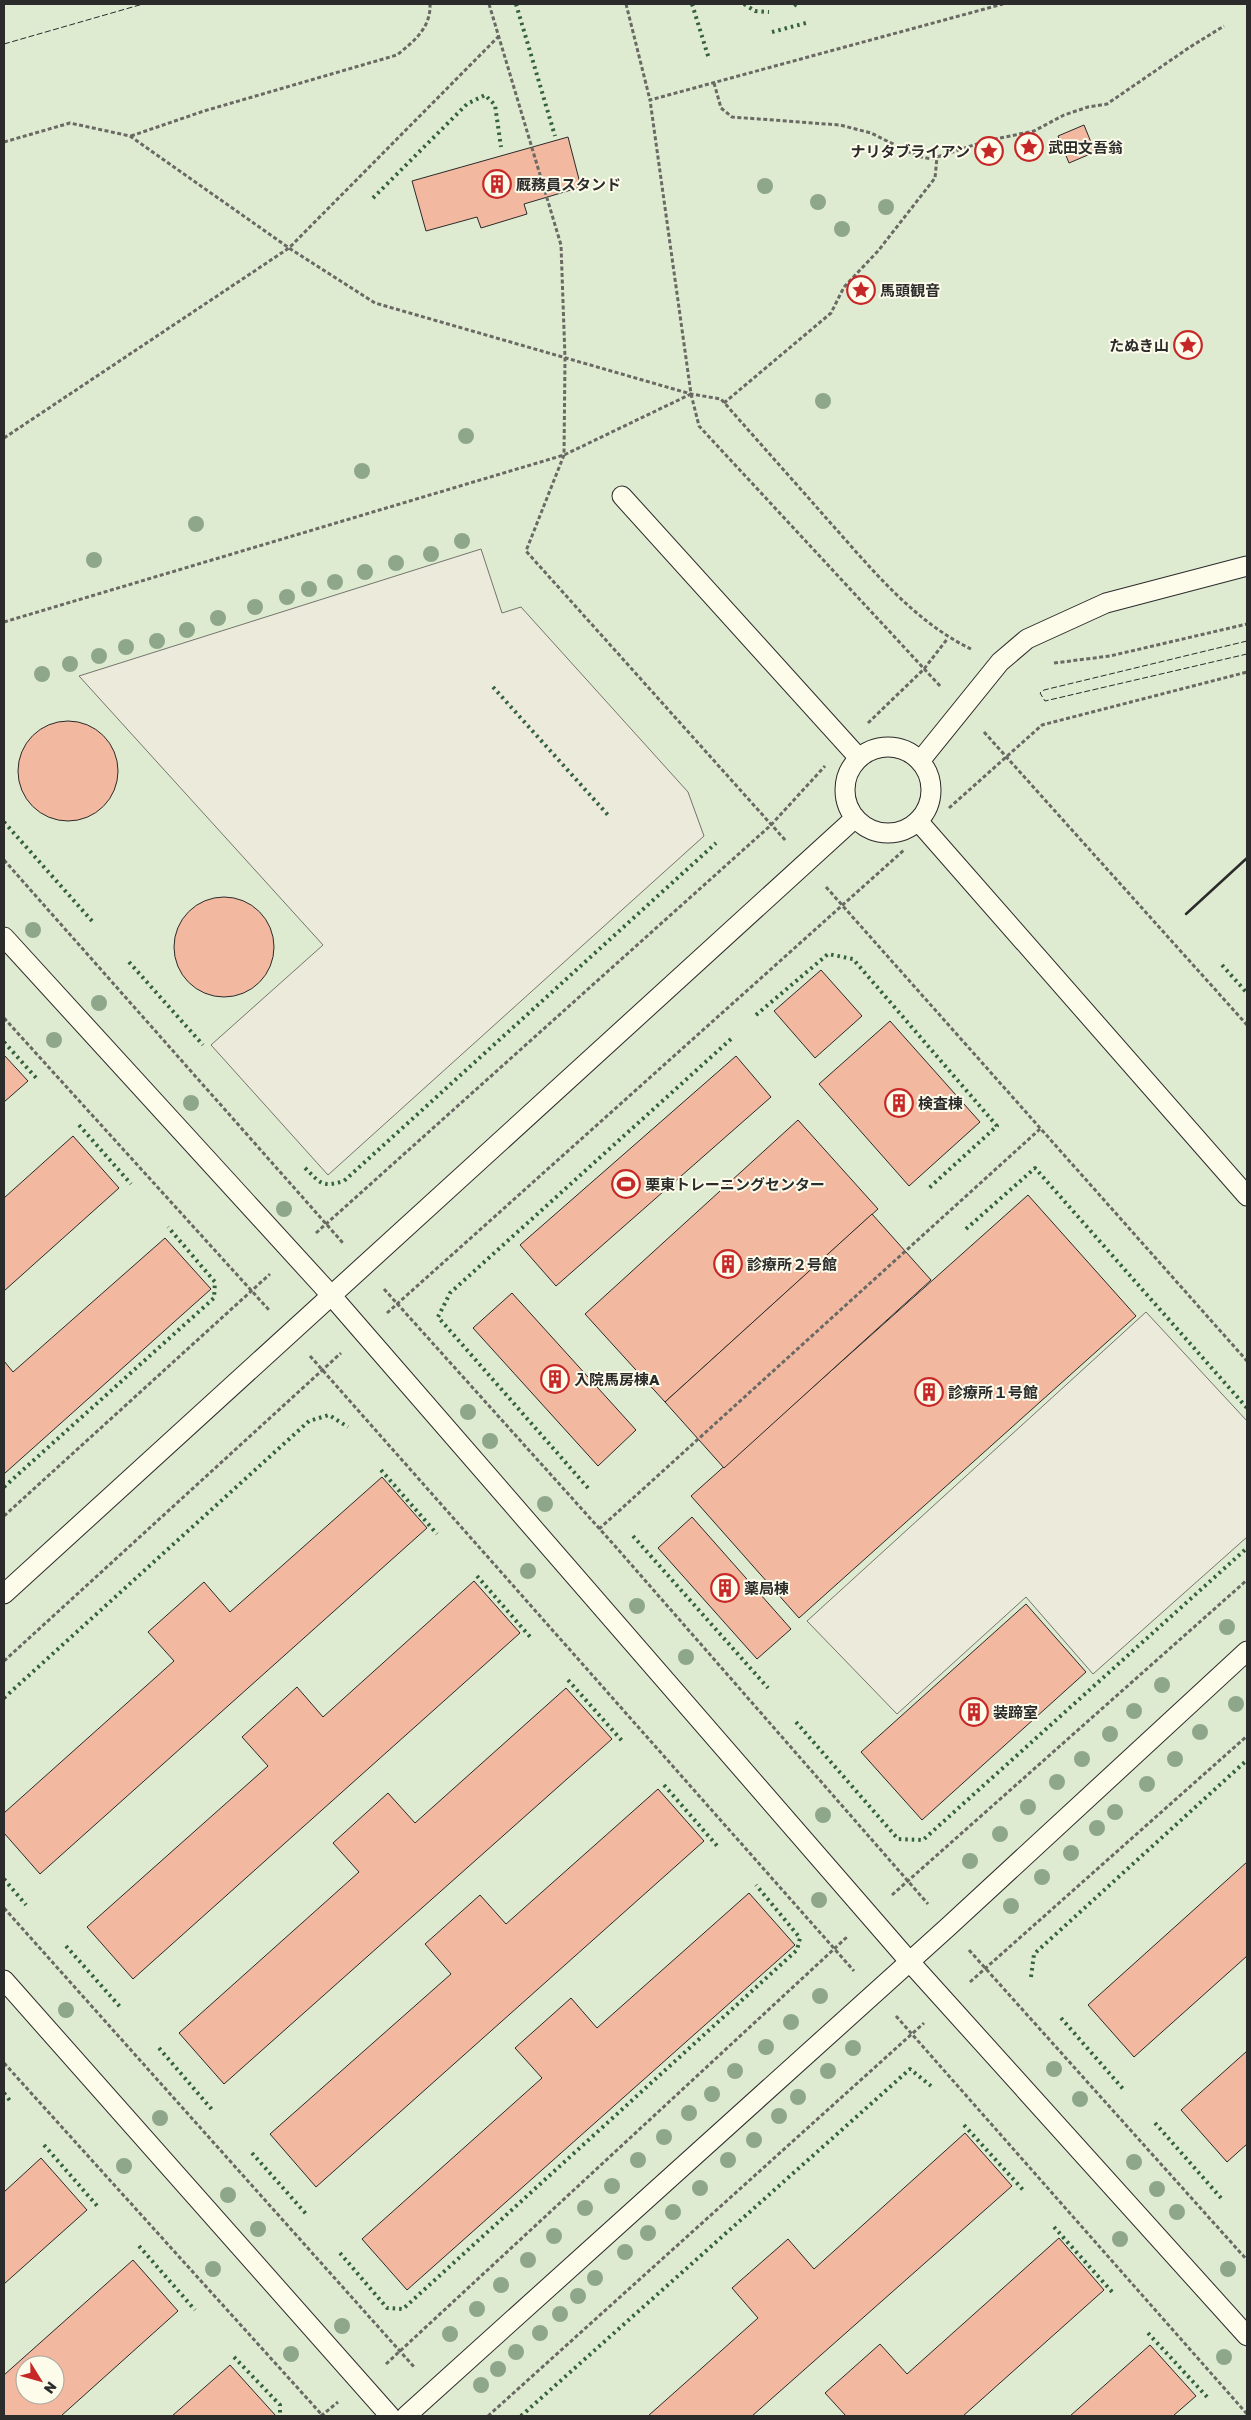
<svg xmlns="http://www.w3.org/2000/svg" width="1251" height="2420" font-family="'Golos Text','Noto Sans JP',sans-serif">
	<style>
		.green { fill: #deebd1; stroke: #74746e; fill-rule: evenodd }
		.parking { fill: #eceadb; stroke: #74746e }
		.building { fill: #f2b8a0; stroke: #2b2b2b; fill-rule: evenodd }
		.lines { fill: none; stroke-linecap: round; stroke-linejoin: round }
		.lane-casing { stroke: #2b2b2b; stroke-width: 21 }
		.path { stroke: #6a6964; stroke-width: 3; stroke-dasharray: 4 2.5; stroke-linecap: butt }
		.lane { stroke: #fdfbea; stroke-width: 19 }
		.hedge { stroke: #34623c; stroke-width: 4; stroke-dasharray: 2.5 4; stroke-linecap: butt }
		.fence { stroke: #2b2b2b; stroke-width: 1; stroke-dasharray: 6 2.5; stroke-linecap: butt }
		.wall { stroke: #2b2b2b; stroke-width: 2.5 }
		.tree { fill: #8ea78a }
		.labels { text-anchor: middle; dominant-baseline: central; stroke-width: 4; stroke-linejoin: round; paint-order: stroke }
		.poi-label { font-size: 15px; font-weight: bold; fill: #2b2b2b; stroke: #fdfbea; text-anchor: start }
	</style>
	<rect width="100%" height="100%" fill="#fdfbea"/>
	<path class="green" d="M4 4H1247V2416H4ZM25 2365H55V2395H25Z"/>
	<g class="parking">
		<polygon points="481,549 502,613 521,607 688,792 704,836 328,1175 211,1045 323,945 79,676"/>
		<polygon points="1146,1312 1247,1421 1247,1537 1093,1674 1026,1597 897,1714 807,1621"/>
	</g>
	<g class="building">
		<polygon points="1084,125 1095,152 1069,163 1058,136"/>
		<polygon points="568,137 581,187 524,204 527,214 481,228 477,217 426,231 412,181"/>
		<circle cx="68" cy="771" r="50"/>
		<circle cx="224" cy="947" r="50"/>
		<polygon points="821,970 862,1016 815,1058 774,1011"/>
		<polygon points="890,1021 980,1122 909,1186 819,1084"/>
		<polygon points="4,1055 28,1081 4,1102"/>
		<polygon points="736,1056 771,1097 556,1286 520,1245"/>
		<polygon points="798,1120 878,1209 665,1402 585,1314"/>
		<polygon points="73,1136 119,1188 4,1291 4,1198"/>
		<polygon points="1028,1195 1136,1316 799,1618 691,1496"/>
		<polygon points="872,1214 931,1280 724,1468 665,1402"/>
		<polygon points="165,1238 211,1289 4,1474 4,1361 13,1372"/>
		<polygon points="512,1293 636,1430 598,1466 473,1328"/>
		<polygon points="382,1477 427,1528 40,1874 4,1833 4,1813 174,1661 148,1632 204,1582 230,1612"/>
		<polygon points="692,1517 791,1629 757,1659 658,1548"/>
		<polygon points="474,1581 520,1633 133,1979 87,1927 268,1766 242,1737 297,1687 323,1717"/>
		<polygon points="1026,1604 1086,1672 922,1820 861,1752"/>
		<polygon points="566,1688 612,1739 224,2084 179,2033 359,1872 333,1843 388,1793 415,1823"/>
		<polygon points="658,1789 704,1841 316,2187 270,2134 451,1974 425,1944 480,1895 506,1924"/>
		<polygon points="1247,1862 1247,1956 1134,2057 1088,2005"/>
		<polygon points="749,1893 795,1945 407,2290 362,2239 542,2078 515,2048 571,1998 597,2028"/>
		<polygon points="1247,2051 1247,2144 1227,2162 1181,2110"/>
		<polygon points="965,2133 1012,2186 752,2416 648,2416 758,2318 732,2288 788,2239 814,2269"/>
		<polygon points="41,2158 87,2210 4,2284 4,2192"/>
		<polygon points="1059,2238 1104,2290 963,2416 846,2416 825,2393 880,2344 907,2374"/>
		<path d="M133 2260 178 2311 61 2416H4V2375ZM25 2365H55V2395H25Z"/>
		<polygon points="1150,2345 1196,2396 1173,2416 1070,2416"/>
		<polygon points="230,2365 276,2416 172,2416"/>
	</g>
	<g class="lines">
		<defs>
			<g id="lane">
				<polyline points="622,496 859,758"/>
				<circle cx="888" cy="790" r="43"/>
				<polyline points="920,761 1000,662 1027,639 1106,603 1247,566"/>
				<polyline points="918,821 1247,1196"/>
				<polyline points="4,937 330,1294 909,1961 1247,2336"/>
				<polyline points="4,1594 855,818"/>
				<polyline points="4,1980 390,2416"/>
				<polyline points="406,2416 948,1927 1247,1651"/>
			</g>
		</defs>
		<use href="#lane" class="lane-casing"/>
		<g class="path">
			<polyline points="489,4 561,245 565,358 564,455 526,551 786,841"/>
			<polyline points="626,4 650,100"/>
			<polyline points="714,83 721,108 732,117 840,125 871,133 917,156 931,159 986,141 1034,131 1064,115 1088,107 1107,104 1190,47 1224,26"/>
			<path d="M131 136 204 111 397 55C414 41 431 28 430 4"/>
			<path d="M4 142 70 123 130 136 289 248 375 303 691 394 721 399C756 439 792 479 827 519 870 567 913 621 971 649"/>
			<polyline points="691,394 699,426 941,687"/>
			<polyline points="724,403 831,313 844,287 878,251 935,178 937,157"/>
			<polyline points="4,438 289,248 499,36"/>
			<polyline points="4,622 564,455 691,394 650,100 1003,4"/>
			<polyline points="1054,663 1110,656 1247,624"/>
			<polyline points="868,723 924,669 948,638"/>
			<polyline points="984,732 1247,1025"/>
			<polyline points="949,808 1042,725 1247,672"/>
			<polyline points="4,860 343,1243"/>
			<polyline points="826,887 1247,1361"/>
			<polyline points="4,1018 269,1310"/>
			<polyline points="316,1233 771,825 825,766"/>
			<polyline points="384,1289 615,1546 928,1904"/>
			<polyline points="387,1313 904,850"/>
			<polyline points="310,1356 854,1971"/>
			<polyline points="4,1516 270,1274"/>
			<polyline points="599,1529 1040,1129"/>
			<polyline points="4,1661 341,1353"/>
			<polyline points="892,1895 1247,1580"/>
			<polyline points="4,1908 415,2368"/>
			<polyline points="969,1950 1247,2260"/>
			<polyline points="970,1982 1247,1736"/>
			<polyline points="896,2016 1247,2414"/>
			<polyline points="4,2063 323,2416"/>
			<polyline points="386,2364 847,1937"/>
			<polyline points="321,2416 338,2402"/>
			<polyline points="488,2416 924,2023"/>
		</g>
		<use href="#lane" class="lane"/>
		<g class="hedge">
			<polyline points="516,4 555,136"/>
			<polyline points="692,4 709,59"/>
			<polyline points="744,4 755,11 769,12"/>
			<polyline points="794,6 796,4"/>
			<polyline points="772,32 806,23"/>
			<polyline points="373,198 467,104 485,95 495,105 501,147"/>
			<polyline points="493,687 608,815"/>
			<polyline points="4,822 92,921"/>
			<polyline points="129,962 203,1045"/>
			<polyline points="1222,965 1247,993"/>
			<polyline points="756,1015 828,954 853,959 997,1126 929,1188"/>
			<polyline points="4,1042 38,1080"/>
			<polyline points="79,1125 131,1184"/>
			<path d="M305 1168C321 1183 321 1188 344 1181L716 843"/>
			<polyline points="966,1229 1035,1168 1247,1408"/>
			<polyline points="381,1470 437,1534"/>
			<polyline points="4,1487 214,1298 215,1282 168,1227"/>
			<polyline points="588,1488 438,1317 450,1293 731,1039"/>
			<polyline points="633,1536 768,1688"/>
			<polyline points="477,1576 532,1639"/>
			<polyline points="568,1680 624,1743"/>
			<polyline points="4,1698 309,1421 329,1415 348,1427"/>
			<polyline points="796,1722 898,1839 923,1840 1247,1548"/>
			<polyline points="664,1785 719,1848"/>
			<polyline points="4,1879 26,1905"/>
			<polyline points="66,1946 122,2009"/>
			<polyline points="1031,1977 1034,1954 1247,1760"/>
			<polyline points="1061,2018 1124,2090"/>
			<polyline points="159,2048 214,2112"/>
			<polyline points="4,2093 11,2102"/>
			<polyline points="1155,2123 1221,2198"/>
			<polyline points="964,2125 1025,2192"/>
			<polyline points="44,2145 99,2208"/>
			<polyline points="252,2153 307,2215"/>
			<polyline points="1054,2227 1114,2294"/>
			<polyline points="139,2246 195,2310"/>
			<polyline points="340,2253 387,2308 403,2309 797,1950 800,1938 756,1885"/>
			<polyline points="1148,2333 1209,2399"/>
			<polyline points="234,2357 280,2405 280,2416"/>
			<polyline points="521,2416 910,2069 931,2086"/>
		</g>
		<g class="fence">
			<polyline points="4,44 143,4"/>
			<polyline points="1247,641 1044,690 1040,693 1045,701 1247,654"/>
		</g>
		<polyline class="wall" points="1186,914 1247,858"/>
	</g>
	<g class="tree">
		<circle cx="765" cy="186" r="8"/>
		<circle cx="818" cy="202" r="8"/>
		<circle cx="886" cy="207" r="8"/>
		<circle cx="842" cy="229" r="8"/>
		<circle cx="823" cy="401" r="8"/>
		<circle cx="466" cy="436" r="8"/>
		<circle cx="362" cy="471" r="8"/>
		<circle cx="196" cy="524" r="8"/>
		<circle cx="462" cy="541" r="8"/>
		<circle cx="431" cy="554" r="8"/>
		<circle cx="94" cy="560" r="8"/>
		<circle cx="396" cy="563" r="8"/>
		<circle cx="365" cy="572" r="8"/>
		<circle cx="335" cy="582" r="8"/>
		<circle cx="309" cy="589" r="8"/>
		<circle cx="287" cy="597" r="8"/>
		<circle cx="255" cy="607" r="8"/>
		<circle cx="218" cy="618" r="8"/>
		<circle cx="187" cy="630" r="8"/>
		<circle cx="157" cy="641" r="8"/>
		<circle cx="126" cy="647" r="8"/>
		<circle cx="99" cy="656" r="8"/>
		<circle cx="70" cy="664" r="8"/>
		<circle cx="42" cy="674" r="8"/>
		<circle cx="33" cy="930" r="8"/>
		<circle cx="99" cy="1003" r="8"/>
		<circle cx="54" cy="1040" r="8"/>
		<circle cx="191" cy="1103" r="8"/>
		<circle cx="284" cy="1209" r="8"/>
		<circle cx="468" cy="1412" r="8"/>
		<circle cx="490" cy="1441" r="8"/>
		<circle cx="545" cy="1504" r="8"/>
		<circle cx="528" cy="1571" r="8"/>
		<circle cx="637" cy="1606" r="8"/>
		<circle cx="1227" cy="1627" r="8"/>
		<circle cx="686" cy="1657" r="8"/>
		<circle cx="1162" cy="1685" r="8"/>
		<circle cx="1236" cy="1704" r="8"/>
		<circle cx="1134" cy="1711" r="8"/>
		<circle cx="1200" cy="1732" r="8"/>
		<circle cx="1110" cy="1734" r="8"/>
		<circle cx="1082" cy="1759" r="8"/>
		<circle cx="1175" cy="1759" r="8"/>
		<circle cx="1057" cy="1782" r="8"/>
		<circle cx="1147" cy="1784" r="8"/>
		<circle cx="1028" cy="1807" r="8"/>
		<circle cx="1115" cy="1812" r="8"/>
		<circle cx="823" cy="1815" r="8"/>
		<circle cx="1097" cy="1828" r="8"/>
		<circle cx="1000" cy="1834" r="8"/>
		<circle cx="1071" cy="1853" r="8"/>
		<circle cx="970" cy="1861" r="8"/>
		<circle cx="1042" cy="1877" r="8"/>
		<circle cx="819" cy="1900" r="8"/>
		<circle cx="1011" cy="1906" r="8"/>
		<circle cx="820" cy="1996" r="8"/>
		<circle cx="66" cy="2010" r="8"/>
		<circle cx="791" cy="2022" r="8"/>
		<circle cx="766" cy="2047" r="8"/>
		<circle cx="853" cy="2048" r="8"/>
		<circle cx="1054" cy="2069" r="8"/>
		<circle cx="735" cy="2071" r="8"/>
		<circle cx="828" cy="2071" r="8"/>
		<circle cx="712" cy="2094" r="8"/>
		<circle cx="798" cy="2097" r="8"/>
		<circle cx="1080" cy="2099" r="8"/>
		<circle cx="689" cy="2113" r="8"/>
		<circle cx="779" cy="2116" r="8"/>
		<circle cx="160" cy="2118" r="8"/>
		<circle cx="664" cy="2137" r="8"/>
		<circle cx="754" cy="2140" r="8"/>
		<circle cx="638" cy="2160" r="8"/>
		<circle cx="728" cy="2160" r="8"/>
		<circle cx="1134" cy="2162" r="8"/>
		<circle cx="124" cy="2166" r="8"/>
		<circle cx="612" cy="2186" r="8"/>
		<circle cx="700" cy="2188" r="8"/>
		<circle cx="1157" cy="2189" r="8"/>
		<circle cx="228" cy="2195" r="8"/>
		<circle cx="585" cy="2208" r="8"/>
		<circle cx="673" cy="2212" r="8"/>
		<circle cx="1177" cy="2212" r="8"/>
		<circle cx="258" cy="2229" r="8"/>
		<circle cx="648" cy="2233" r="8"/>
		<circle cx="554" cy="2236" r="8"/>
		<circle cx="1120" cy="2239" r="8"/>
		<circle cx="625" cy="2252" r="8"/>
		<circle cx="528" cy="2260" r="8"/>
		<circle cx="213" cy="2269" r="8"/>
		<circle cx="1228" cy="2269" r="8"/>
		<circle cx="595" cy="2278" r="8"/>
		<circle cx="501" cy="2285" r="8"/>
		<circle cx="578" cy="2296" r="8"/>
		<circle cx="477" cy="2309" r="8"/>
		<circle cx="560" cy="2314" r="8"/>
		<circle cx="342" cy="2326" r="8"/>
		<circle cx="540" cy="2333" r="8"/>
		<circle cx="450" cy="2334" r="8"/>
		<circle cx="516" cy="2352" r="8"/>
		<circle cx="291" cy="2354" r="8"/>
		<circle cx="1224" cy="2357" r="8"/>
		<circle cx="498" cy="2369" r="8"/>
		<circle cx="481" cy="2385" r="8"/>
	</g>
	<defs>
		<symbol id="sight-ring" viewBox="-11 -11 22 22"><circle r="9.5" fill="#fdfbea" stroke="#c62828" stroke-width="1.5"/><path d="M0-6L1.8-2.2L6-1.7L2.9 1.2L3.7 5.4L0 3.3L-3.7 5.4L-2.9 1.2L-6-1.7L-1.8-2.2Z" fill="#c62828"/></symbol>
		<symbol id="building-ring" viewBox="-11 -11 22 22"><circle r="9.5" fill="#fdfbea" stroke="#c62828" stroke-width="1.5"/><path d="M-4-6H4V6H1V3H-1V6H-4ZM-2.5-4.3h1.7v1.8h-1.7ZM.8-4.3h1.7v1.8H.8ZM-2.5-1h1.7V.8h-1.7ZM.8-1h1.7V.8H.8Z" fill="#c62828"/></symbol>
		<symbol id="stadium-ring" viewBox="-11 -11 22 22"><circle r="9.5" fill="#fdfbea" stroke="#c62828" stroke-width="1.5"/><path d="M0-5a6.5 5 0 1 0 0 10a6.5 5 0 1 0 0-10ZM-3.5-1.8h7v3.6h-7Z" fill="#c62828"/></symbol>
	</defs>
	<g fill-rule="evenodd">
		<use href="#sight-ring" x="1013" y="131" width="32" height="32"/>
		<use href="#sight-ring" x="973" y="135" width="32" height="32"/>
		<use href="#building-ring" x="481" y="168" width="32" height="32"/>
		<use href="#sight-ring" x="845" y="274" width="32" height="32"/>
		<use href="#sight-ring" x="1172" y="329" width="32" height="32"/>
		<use href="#building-ring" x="883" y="1087" width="32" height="32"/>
		<use href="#stadium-ring" x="610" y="1168" width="32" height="32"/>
		<use href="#building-ring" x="712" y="1248" width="32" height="32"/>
		<use href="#building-ring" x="539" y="1363" width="32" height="32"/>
		<use href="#building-ring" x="913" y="1376" width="32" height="32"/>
		<use href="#building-ring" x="709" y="1572" width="32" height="32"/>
		<use href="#building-ring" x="958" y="1696" width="32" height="32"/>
	</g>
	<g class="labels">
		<g class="poi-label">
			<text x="1048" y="147">武田文吾翁</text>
			<text x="970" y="151" text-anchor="end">ナリタブライアン</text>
			<text x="516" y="184">厩務員スタンド</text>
			<text x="880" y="290">馬頭観音</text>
			<text x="1169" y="345" text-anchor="end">たぬき山</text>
			<text x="918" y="1103">検査棟</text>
			<text x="645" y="1184">栗東トレーニングセンター</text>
			<text x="747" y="1264">診療所２号館</text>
			<text x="574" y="1379">入院馬房棟A</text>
			<text x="948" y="1392">診療所１号館</text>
			<text x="744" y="1588">薬局棟</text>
			<text x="993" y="1712">装蹄室</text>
		</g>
	</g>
	<rect width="1251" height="2420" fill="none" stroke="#2b2b2b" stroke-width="10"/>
	<g transform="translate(40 2380) rotate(127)"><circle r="24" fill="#fdfbea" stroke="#a9a89e"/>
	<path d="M0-4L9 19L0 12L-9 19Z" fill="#c62828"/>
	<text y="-8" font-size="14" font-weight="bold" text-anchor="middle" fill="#2b2b2b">N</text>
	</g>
</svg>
